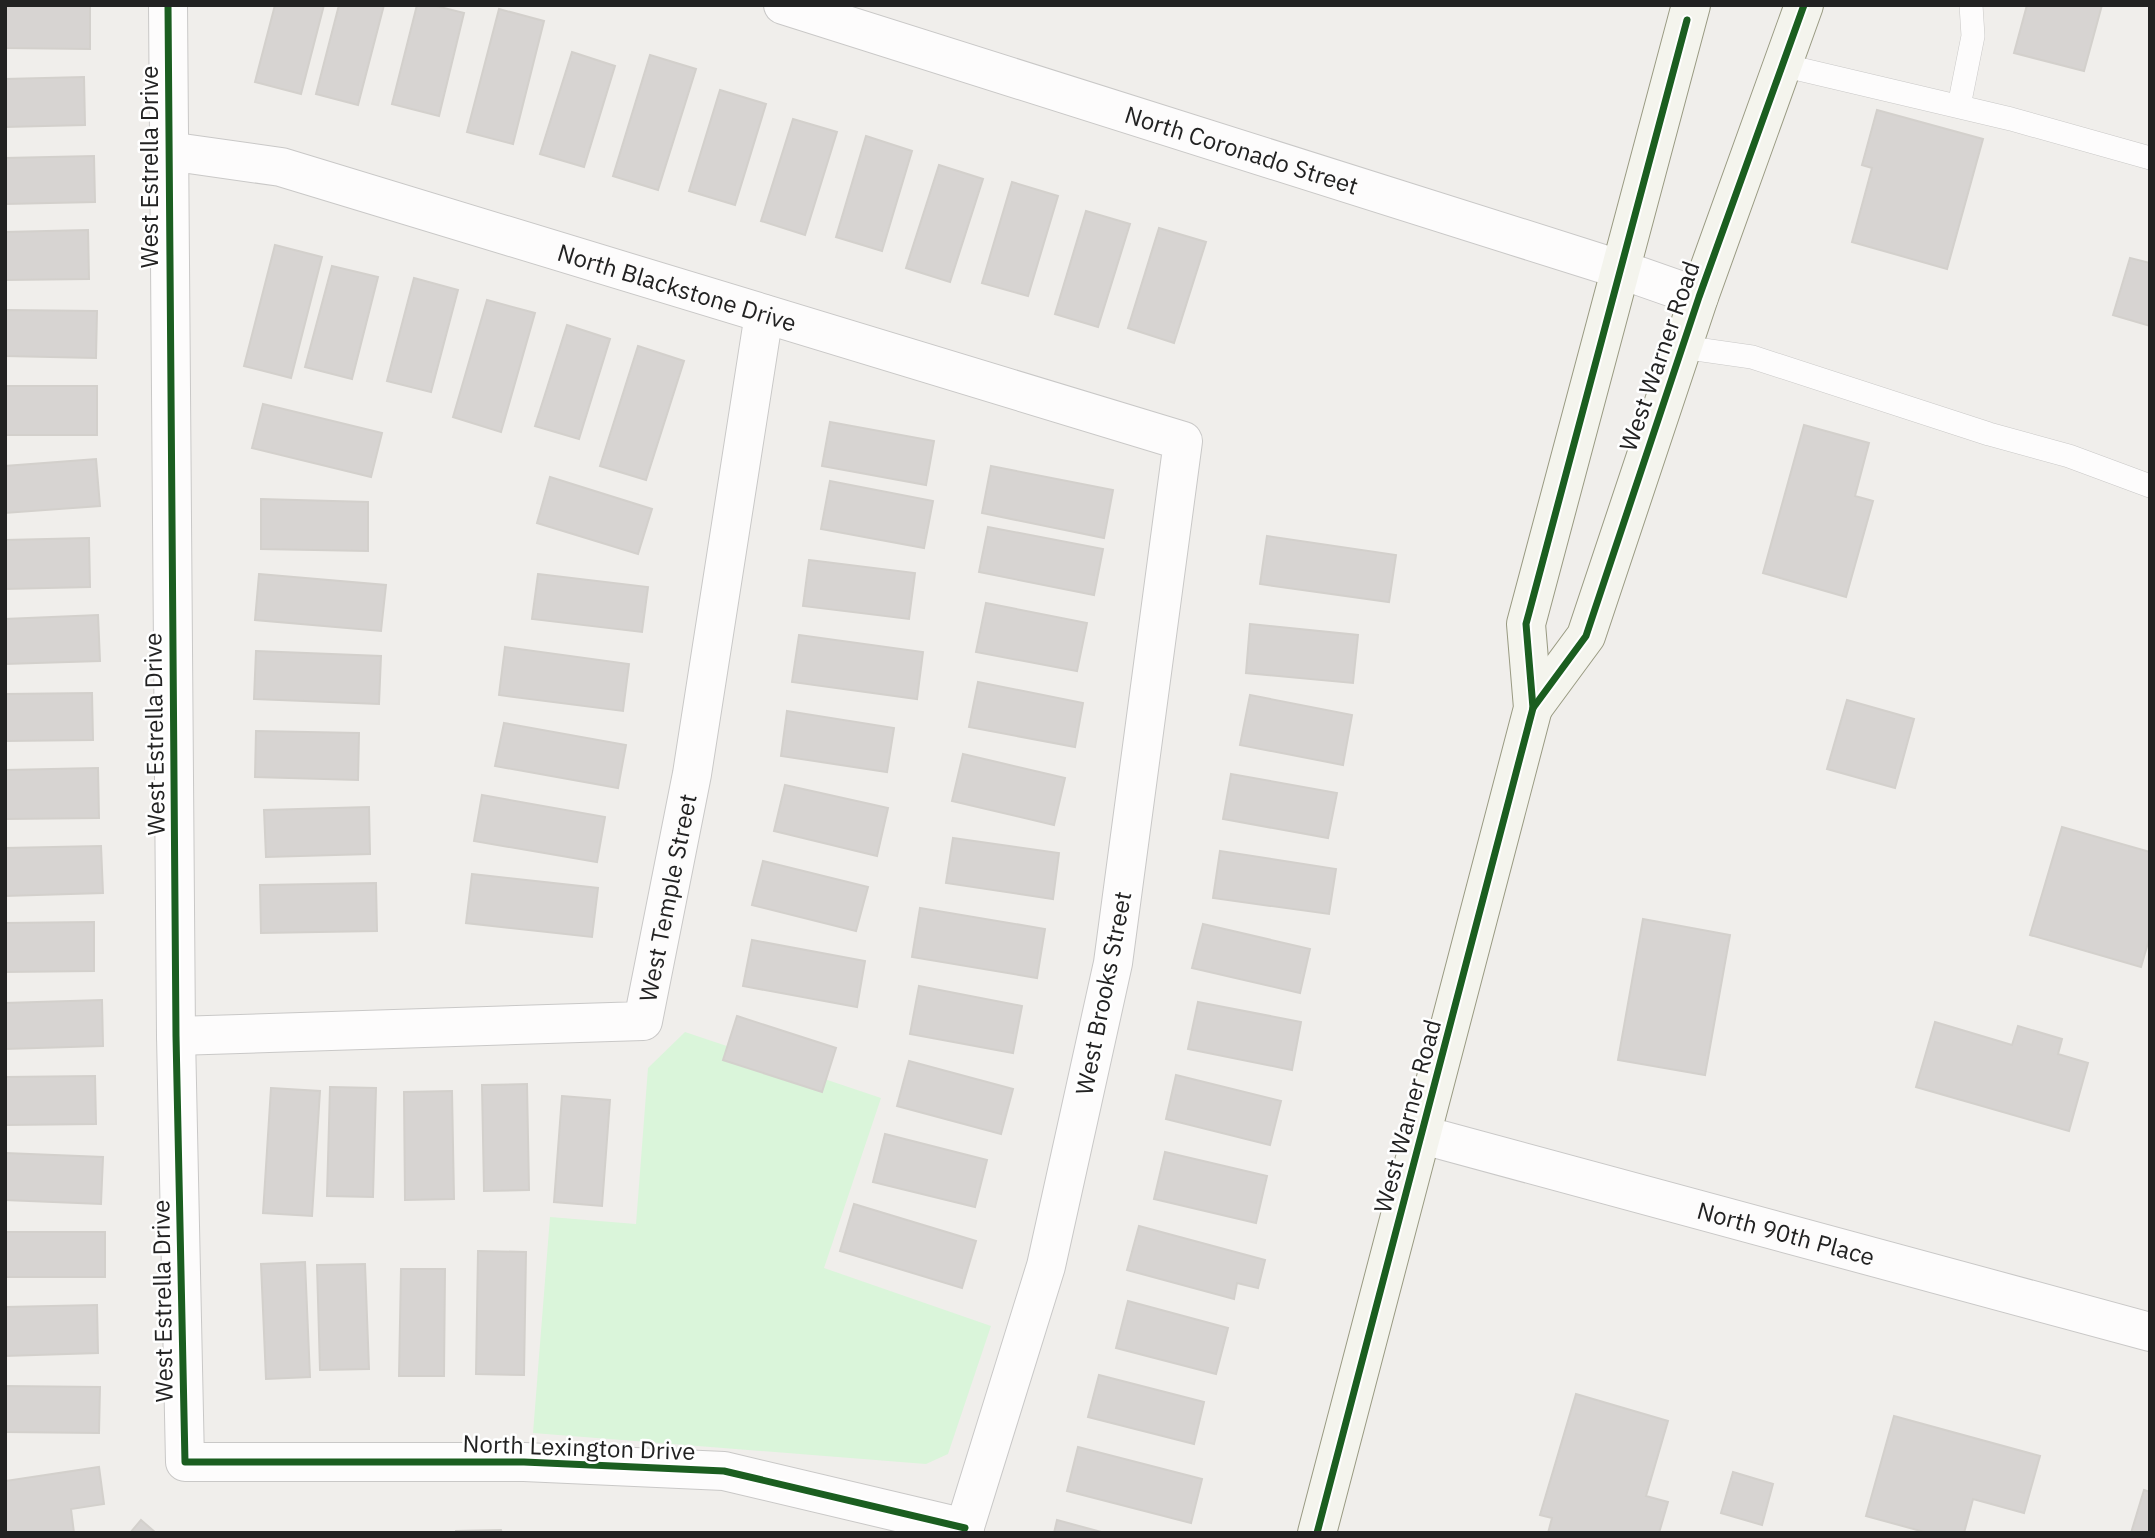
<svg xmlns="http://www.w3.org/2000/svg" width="2155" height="1538" font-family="'IBM Plex Sans',sans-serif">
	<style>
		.park { fill: #daf5da }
		.building { fill: #d7d4d2; stroke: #d3d0cc; stroke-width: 2 }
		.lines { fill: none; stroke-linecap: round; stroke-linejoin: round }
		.lane-casing { stroke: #c9c8c7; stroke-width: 24 }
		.street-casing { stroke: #c9c8c7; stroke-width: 40 }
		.secondary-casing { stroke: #999a82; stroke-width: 40 }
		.lane { stroke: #fdfcfc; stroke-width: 23 }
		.street { stroke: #fdfcfc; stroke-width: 38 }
		.secondary { stroke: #f4f4ed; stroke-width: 38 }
		.cycleway-casing { stroke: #fff; stroke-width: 11 }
		.cycleway { stroke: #1b5e20; stroke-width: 7 }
		.labels { text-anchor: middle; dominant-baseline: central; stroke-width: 5; stroke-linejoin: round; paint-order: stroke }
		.street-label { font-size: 24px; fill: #222; stroke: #fff }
	</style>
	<rect width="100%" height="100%" fill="#f0eeeb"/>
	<polygon class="park" points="685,1032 881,1098 824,1268 991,1326 948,1454 926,1464 533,1433 550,1217 636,1224 648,1068"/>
	<g class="building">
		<polygon points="5,5 90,6 90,49 5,48"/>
		<polygon points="275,5 324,5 301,94 255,82"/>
		<polygon points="339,5 384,5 358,105 316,94"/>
		<polygon points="417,5 432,5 464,13 439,116 392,104"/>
		<polygon points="2027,5 2102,5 2084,71 2014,53"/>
		<polygon points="499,9 544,21 513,144 467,132"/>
		<polygon points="572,52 615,66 584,167 540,154"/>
		<polygon points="650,55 696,69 658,190 613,176"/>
		<polygon points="84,77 85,125 5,127 5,79"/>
		<polygon points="720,90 766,104 735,205 689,191"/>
		<polygon points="1877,110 1983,139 1947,269 1852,242 1872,168 1862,165"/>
		<polygon points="793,119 837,132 805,235 761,221"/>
		<polygon points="866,136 912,151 882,251 836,237"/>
		<polygon points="94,156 95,202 5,204 5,158"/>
		<polygon points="939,165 983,179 950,282 906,268"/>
		<polygon points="1012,182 1058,196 1028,296 982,283"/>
		<polygon points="1086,211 1130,224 1098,327 1055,314"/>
		<polygon points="1159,228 1206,242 1174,343 1128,328"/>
		<polygon points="88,230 89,279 5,280 5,232"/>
		<polygon points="275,245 322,257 291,378 244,366"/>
		<polygon points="2130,258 2150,263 2150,326 2113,315"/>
		<polygon points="332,266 378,277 352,379 305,367"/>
		<polygon points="414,278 458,290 431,392 387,381"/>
		<polygon points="487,300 535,313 501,432 453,417"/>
		<polygon points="5,310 97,311 96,358 5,356"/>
		<polygon points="567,325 610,339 579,439 535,426"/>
		<polygon points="638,346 684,361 646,480 600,466"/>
		<rect x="5" y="386" width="92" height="49"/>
		<polygon points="263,404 382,433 371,477 252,448"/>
		<polygon points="830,422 934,441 926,485 822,466"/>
		<polygon points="1804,425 1869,443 1855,496 1873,501 1846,597 1763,573"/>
		<polygon points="96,459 100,506 5,513 5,466"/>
		<polygon points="991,466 1113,490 1104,538 982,513"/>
		<polygon points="550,477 652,509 638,554 537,523"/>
		<polygon points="830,481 933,501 924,548 821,529"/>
		<polygon points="261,499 368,502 368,551 261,549"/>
		<polygon points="988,527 1103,549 1094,595 979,572"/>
		<polygon points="1267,536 1396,555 1389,602 1260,584"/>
		<polygon points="89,538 90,587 5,589 5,540"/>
		<polygon points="809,560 915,573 909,619 803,606"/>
		<polygon points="259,574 386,585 381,631 255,620"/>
		<polygon points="538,574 648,587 642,632 532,619"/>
		<polygon points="986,603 1087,623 1077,671 976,652"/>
		<polygon points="98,615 100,661 5,664 5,619"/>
		<polygon points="1250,624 1358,635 1353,683 1246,673"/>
		<polygon points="799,635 923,652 917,699 792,682"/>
		<polygon points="505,647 629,664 623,711 499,695"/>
		<polygon points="256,651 381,656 379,704 254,699"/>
		<polygon points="978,682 1083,703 1075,747 969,727"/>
		<polygon points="92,693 93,740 5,741 5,694"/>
		<polygon points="1250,695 1352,715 1343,765 1240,745"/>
		<polygon points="1847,700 1914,719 1895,788 1827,769"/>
		<polygon points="787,711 894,728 887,772 781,756"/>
		<polygon points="504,723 626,745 618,788 495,766"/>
		<polygon points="256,731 359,733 358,780 255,777"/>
		<polygon points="963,754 1065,778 1054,825 952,801"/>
		<polygon points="98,768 99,818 5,819 5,770"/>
		<polygon points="1231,774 1337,793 1328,838 1223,819"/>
		<polygon points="785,785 888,808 877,856 774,831"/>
		<polygon points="482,795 605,817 597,862 474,841"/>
		<polygon points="369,807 370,854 266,857 264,810"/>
		<polygon points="2062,827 2150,852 2150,936 2141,967 2030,935"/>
		<polygon points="953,838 1059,853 1053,899 946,883"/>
		<polygon points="101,846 103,893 5,896 5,848"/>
		<polygon points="1220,851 1336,869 1329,914 1213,898"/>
		<polygon points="763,861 868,887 856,931 752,905"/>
		<polygon points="472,874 598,888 592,937 466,923"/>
		<polygon points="376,883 377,931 261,933 260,885"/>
		<polygon points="920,908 1045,929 1037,978 912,957"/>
		<polygon points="1643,919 1730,935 1705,1075 1618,1060"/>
		<polygon points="94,922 94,971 5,972 5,923"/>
		<polygon points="1203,924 1310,949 1300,993 1192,968"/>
		<polygon points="752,940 865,961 857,1007 743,986"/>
		<polygon points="919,986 1022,1006 1013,1053 910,1034"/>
		<polygon points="102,1000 103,1046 5,1049 5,1003"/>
		<polygon points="1198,1002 1301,1022 1292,1070 1188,1049"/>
		<polygon points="737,1016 836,1048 822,1092 723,1060"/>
		<polygon points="1935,1022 2012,1045 2018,1026 2062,1039 2058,1054 2088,1063 2069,1131 1916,1087"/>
		<polygon points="909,1061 1013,1089 1001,1134 897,1106"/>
		<polygon points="1176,1075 1281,1101 1270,1145 1166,1119"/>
		<polygon points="95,1076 96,1124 5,1125 5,1077"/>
		<polygon points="527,1084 529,1190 484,1191 482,1085"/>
		<polygon points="330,1087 376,1088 373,1197 327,1196"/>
		<polygon points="271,1088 320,1091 312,1216 263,1213"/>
		<polygon points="452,1091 454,1199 405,1200 404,1092"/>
		<polygon points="562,1096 610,1100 602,1206 554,1202"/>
		<polygon points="885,1134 987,1160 975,1207 873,1182"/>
		<polygon points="1165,1152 1267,1176 1256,1223 1154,1199"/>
		<polygon points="5,1153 103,1157 101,1204 5,1200"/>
		<polygon points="854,1204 976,1241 962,1288 840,1251"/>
		<polygon points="1139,1226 1265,1260 1258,1288 1237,1283 1234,1299 1127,1270"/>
		<rect x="5" y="1232" width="100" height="45"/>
		<polygon points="478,1251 526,1252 524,1375 476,1374"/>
		<polygon points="305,1262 310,1377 266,1379 261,1264"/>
		<polygon points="365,1264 369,1369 320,1370 317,1265"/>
		<polygon points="401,1269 445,1269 444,1376 399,1376"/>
		<polygon points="1128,1301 1228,1328 1216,1374 1116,1348"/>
		<polygon points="97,1305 98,1353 5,1356 5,1307"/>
		<polygon points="1099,1375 1204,1402 1194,1444 1088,1417"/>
		<polygon points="5,1386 100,1387 99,1433 5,1432"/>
		<polygon points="1576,1394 1668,1421 1646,1496 1668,1502 1659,1533 1548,1533 1552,1518 1540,1515"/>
		<polygon points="1894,1416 2040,1456 2024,1513 1973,1499 1964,1533 1928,1533 1866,1516"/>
		<polygon points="1078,1447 1202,1479 1191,1523 1067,1491"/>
		<polygon points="99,1467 104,1504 71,1509 74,1533 5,1533 5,1481"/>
		<polygon points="1733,1472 1773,1484 1762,1525 1721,1513"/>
		<polygon points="2144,1490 2150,1492 2150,1533 2131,1533"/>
		<polygon points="141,1520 156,1533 130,1533"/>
		<polygon points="1057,1520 1105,1533 1054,1533"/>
		<polygon points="501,1530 502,1533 456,1533 456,1531"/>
	</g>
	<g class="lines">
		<defs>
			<g id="lane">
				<polyline points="1782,65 2011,119 2150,158"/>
				<polyline points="1959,106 1973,36 1971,5"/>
				<polyline points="1682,347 1752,357 1989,434 2069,456 2150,486"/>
			</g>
			<g id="street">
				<polyline points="168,5 176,1036 185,1462 524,1462 724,1471 965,1528"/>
				<path id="s1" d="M783 5 1622 270 1699 297"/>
				<path id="s2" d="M168 151 281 167 1183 441 1113 963 1046 1266 963 1533"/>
				<path id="s3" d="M176 1036 643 1021 692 774 764 314"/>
				<path id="s4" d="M1423 1135 2150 1332"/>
			</g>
			<g id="secondary">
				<polyline points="1533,708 1586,636 1699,297 1804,5"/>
				<polyline points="1317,1533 1533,708 1526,624 1691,5"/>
			</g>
		</defs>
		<use href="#lane" class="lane-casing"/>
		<use href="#street" class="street-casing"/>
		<use href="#secondary" class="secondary-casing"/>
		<use href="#lane" class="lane"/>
		<use href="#street" class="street"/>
		<use href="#secondary" class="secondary"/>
		<defs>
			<g id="cycleway">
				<polyline points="168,5 176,1036 185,1462 524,1462 724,1471 965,1528"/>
				<polyline points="1533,708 1586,636 1699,297 1804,5"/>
				<polyline points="1317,1533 1533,708 1526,624 1687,20"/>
			</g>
		</defs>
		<use href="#cycleway" class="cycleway-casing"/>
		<use href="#cycleway" class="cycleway"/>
	</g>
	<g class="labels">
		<g class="street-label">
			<text stroke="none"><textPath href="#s1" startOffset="481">North Coronado Street</textPath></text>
			<text transform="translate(149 167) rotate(-90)">West Estrella Drive</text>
			<text stroke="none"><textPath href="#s2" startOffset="528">North Blackstone Drive</textPath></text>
			<text transform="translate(1659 356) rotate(-71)">West Warner Road</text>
			<text transform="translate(154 734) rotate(-91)">West Estrella Drive</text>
			<text stroke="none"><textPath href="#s3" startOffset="593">West Temple Street</textPath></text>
			<text transform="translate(1103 993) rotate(-79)">West Brooks Street</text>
			<text transform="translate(1407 1116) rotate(-75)">West Warner Road</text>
			<text stroke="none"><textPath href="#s4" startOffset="376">North 90th Place</textPath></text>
			<text transform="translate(162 1301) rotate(-91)">West Estrella Drive</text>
			<text transform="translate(579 1447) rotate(2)">North Lexington Drive</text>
		</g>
	</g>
	<rect width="2155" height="1538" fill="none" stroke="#222222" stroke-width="14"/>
</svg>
